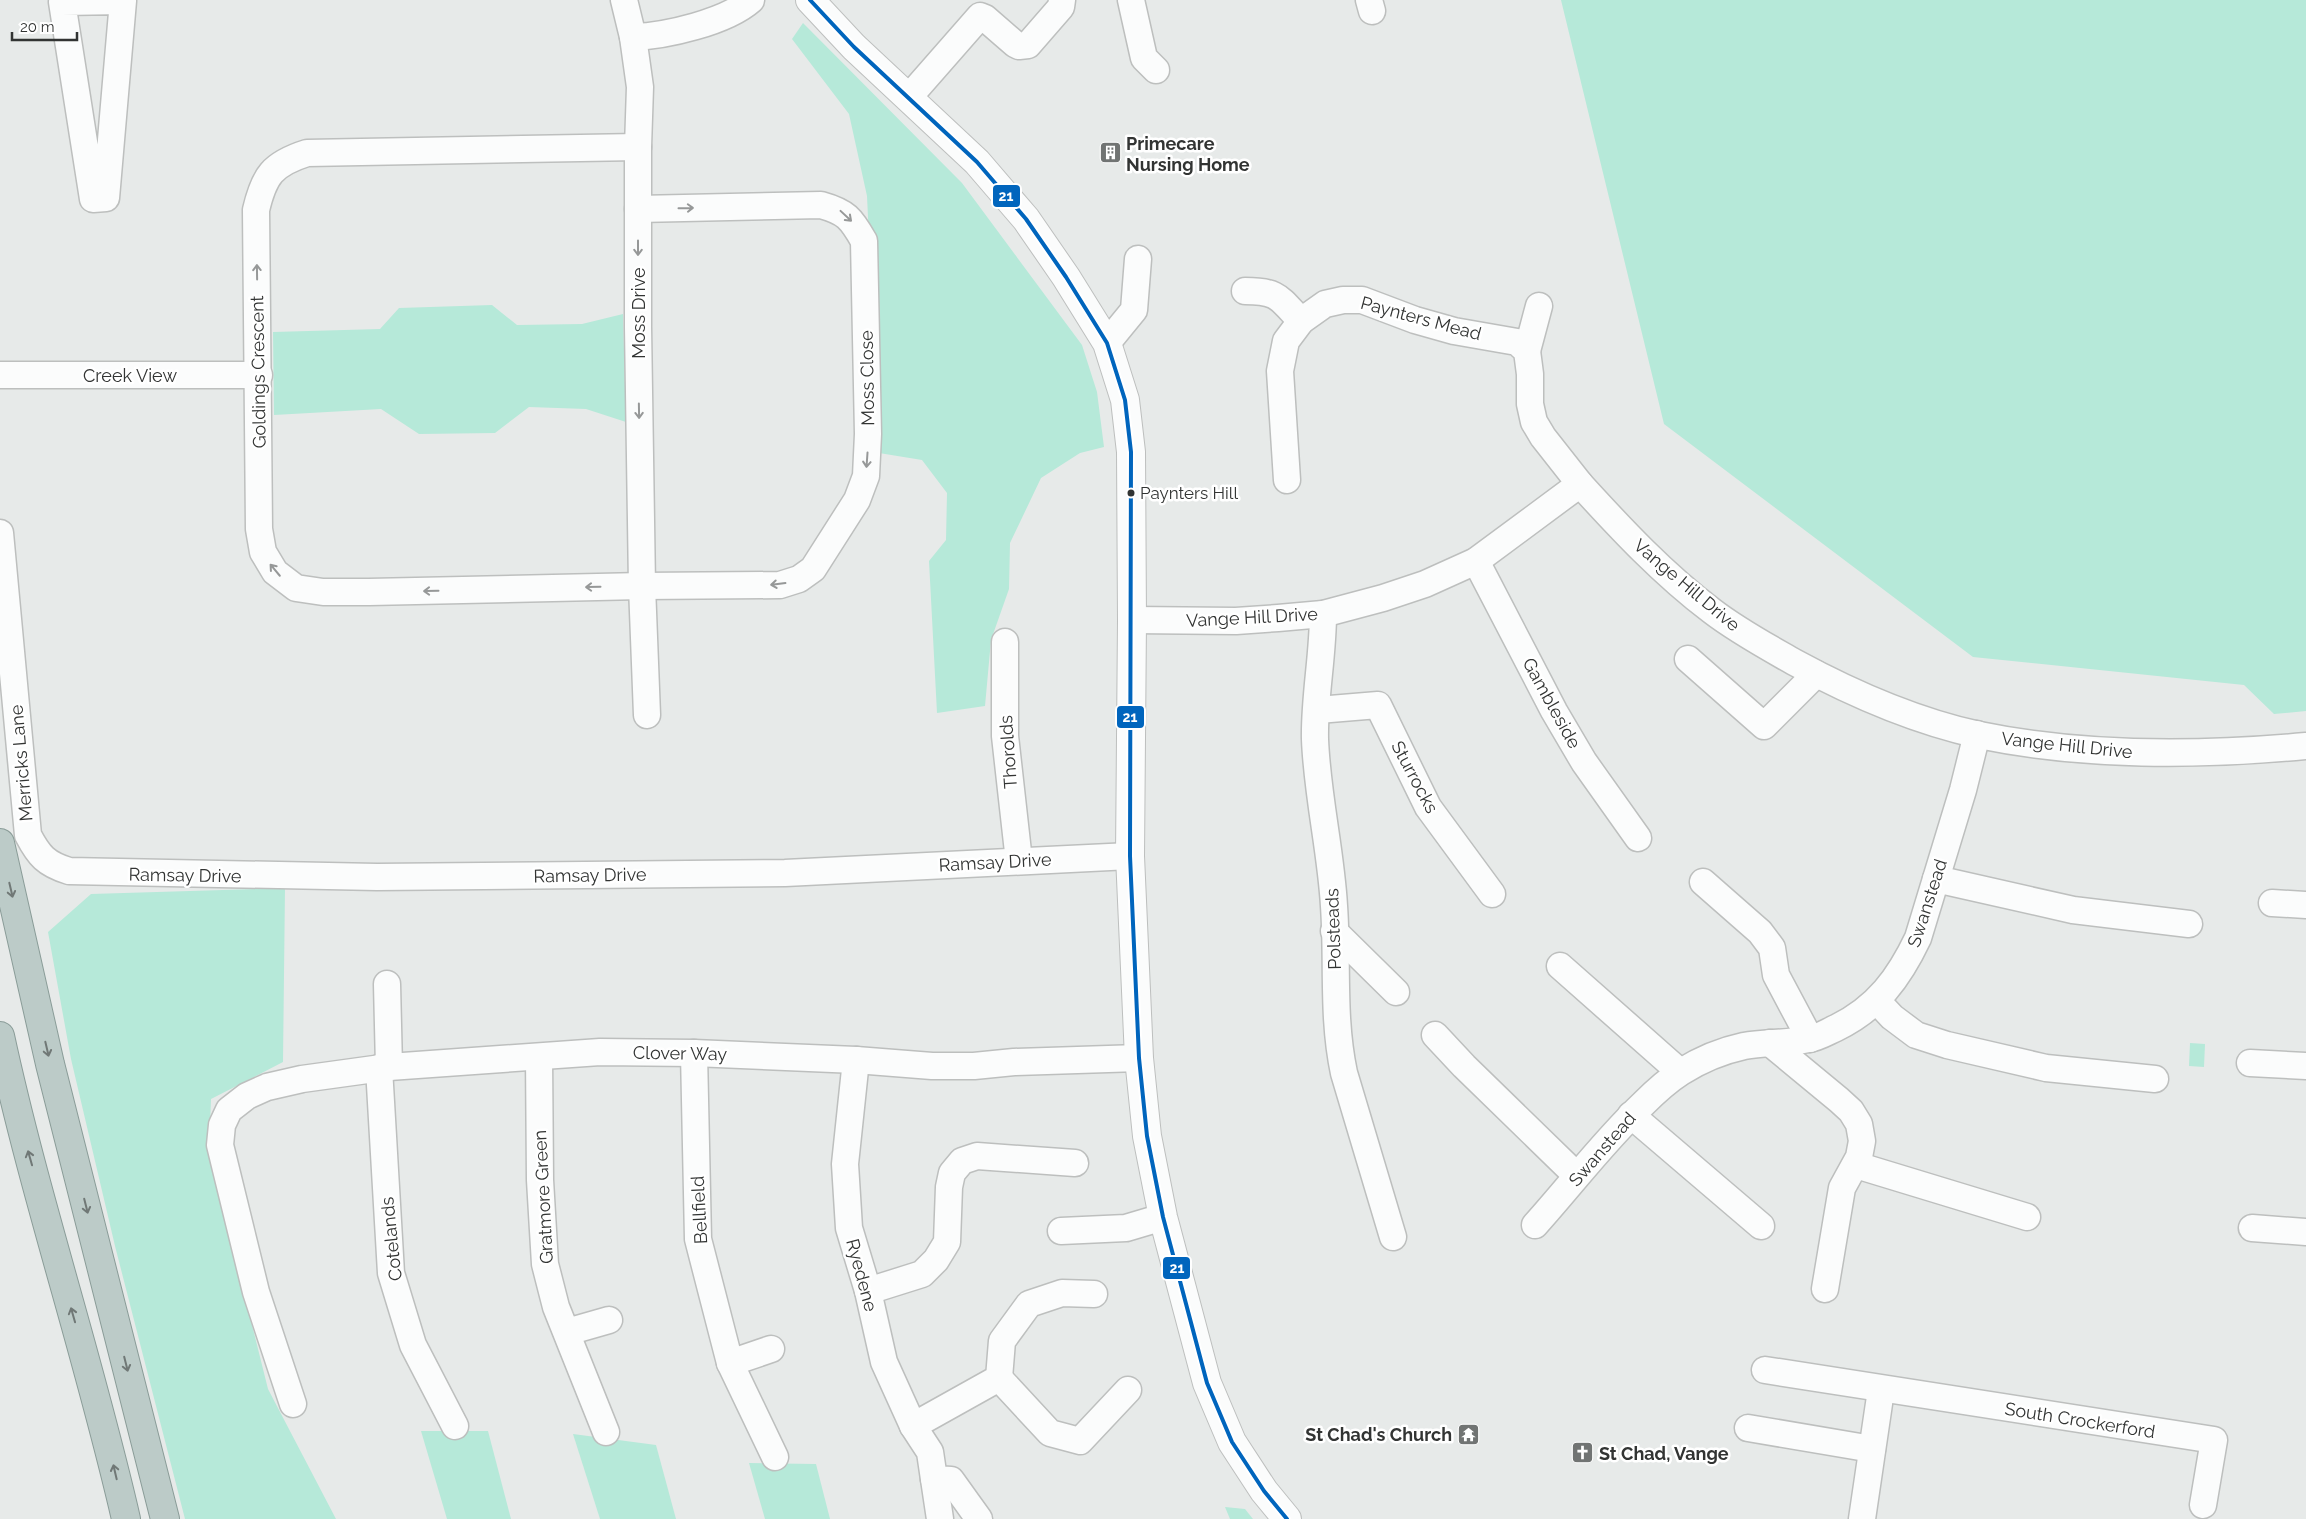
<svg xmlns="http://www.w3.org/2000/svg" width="2306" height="1519" font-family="Raleway,sans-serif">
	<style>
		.green { fill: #b6e9d9 }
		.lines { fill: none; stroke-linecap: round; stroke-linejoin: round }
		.street-casing { stroke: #bdbfbe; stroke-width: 29 }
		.secondary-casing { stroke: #bdbfbe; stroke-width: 30 }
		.highway-casing { stroke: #8a9c98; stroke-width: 30 }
		.street { stroke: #fbfcfc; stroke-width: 26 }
		.secondary { stroke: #fbfcfc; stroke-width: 28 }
		.highway { stroke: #bccbc8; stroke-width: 28 }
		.bus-1-casing { stroke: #fff; stroke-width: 8 }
		.bus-1 { stroke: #0065bd; stroke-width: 4 }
		.oneway { stroke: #969898 }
		.oneway2 { stroke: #707876 }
		.bus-dot { fill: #323433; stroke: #fff; stroke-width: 2 }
		.labels { text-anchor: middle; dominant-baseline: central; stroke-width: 5; stroke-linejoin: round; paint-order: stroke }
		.bus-label { font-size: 17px; fill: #323433; stroke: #fff; text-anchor: start }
		.poi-label { font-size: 18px; font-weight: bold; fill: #323433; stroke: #fff; text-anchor: start }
		.street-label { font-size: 18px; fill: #323433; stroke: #fff }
		.line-badge { stroke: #fff; stroke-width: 2 }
		.badge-label { font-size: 14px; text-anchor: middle; font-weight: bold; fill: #fff }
	</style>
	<rect width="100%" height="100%" fill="#e7eae9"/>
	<g class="green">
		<polygon points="1561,0 2306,0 2306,711 2274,714 2244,685 1973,657 1664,424"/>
		<polygon points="803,23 962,183 1082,345 1097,392 1104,447 1080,453 1041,478 1010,543 1009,589 991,640 985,706 937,713 929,561 946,540 947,493 922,460 879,453 867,196 849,114 792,39"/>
		<polygon points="492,305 517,325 582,324 623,314 626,422 586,409 529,407 495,433 419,434 381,409 274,415 273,332 380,329 399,308"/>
		<polygon points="285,888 283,1062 211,1099 209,1153 268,1389 336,1519 185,1519 115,1246 71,1059 48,932 91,894"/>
		<polygon points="2190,1043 2205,1044 2204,1067 2189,1066"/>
		<polygon points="421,1431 488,1431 511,1519 447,1519"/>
		<polygon points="573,1434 656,1445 676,1519 600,1519"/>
		<polygon points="749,1463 816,1464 830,1519 765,1519"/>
		<polygon points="1225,1507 1245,1509 1253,1519 1230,1519"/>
	</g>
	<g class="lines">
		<defs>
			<g id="street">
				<polyline points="624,0 633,37"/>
				<polyline points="1131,0 1144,58 1156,70"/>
				<polyline points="1369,0 1372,11"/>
				<polyline points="123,1 62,2 93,199 106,198 123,1 123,0"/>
				<polyline points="909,97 980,16 985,18 1015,44 1019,46 1028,45 1061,7 1062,0"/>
				<path d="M638 209 821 205C846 212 851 218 864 241L868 434 866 476 857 500 813 569 799 579 780 585 642 586 369 592H323L296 588 275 572 263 552 259 529 256 210C264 176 272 164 307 153L638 147"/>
				<path d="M1245 291C1279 291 1279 298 1301 321"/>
				<polyline points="1107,343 1134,310 1138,259"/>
				<polyline points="1527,351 1539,306"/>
				<polyline points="0,375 259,375"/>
				<polyline points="1287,480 1280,371 1286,341 1301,321 1325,304 1343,300 1362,300 1415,320 1454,331 1517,342 1527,351 1530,374 1530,404 1534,422 1543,437 1580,484"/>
				<path d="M0 533 28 835C39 856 46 864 69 871L377 877 785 873 1130 856"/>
				<polyline points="1476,561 1554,711 1584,762 1638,838"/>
				<path d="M1323 614C1323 656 1314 699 1315 739 1317 795 1331 851 1334 906 1338 962 1332 1017 1344 1073L1393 1237"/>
				<path d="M1132 620 1236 621 1278 618 1323 614 1383 598 1425 584 1476 561 1580 484C1621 529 1663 574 1712 611 1738 631 1766 646 1794 662 1851 693 1915 721 1979 735 2086 757 2197 756 2306 746"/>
				<polyline points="1005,642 1005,736 1019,861"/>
				<polyline points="1688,659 1764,726 1816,674"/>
				<polyline points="1318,710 1378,705 1428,807 1492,894"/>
				<path d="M647 715 642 586 638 327V147L640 87 633 37C666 36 726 22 751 0"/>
				<polyline points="1936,879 2073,910 2189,924"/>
				<polyline points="1703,882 1760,932 1772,948 1776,975 1810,1039"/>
				<polyline points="2272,903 2306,905"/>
				<polyline points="1334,931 1396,992"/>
				<polyline points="1560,966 1680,1072"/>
				<polyline points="387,984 389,1067"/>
				<polyline points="1877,1001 1892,1017 1916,1035 1947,1045 2046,1068 2155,1079"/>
				<polyline points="1435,1035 1464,1066 1576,1175"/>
				<polyline points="1770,1043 1839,1100 1851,1111 1859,1124 1862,1141 1859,1157 1842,1188 1825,1289"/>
				<polyline points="694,1053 698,1239 730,1363 775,1457"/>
				<polyline points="539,1057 540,1180 545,1264 556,1307 606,1432"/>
				<polyline points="856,1060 845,1164 849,1228 868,1291 884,1362 913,1426 930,1452 934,1479 951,1480 979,1519"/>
				<polyline points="2250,1063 2306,1066"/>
				<polyline points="379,1068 391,1273 413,1345 455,1426"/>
				<polyline points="1631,1115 1761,1226"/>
				<polyline points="1856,1165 2027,1217"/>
				<path d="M1535 1225C1571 1185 1604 1141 1643 1104 1655 1092 1667 1081 1681 1072 1700 1060 1721 1051 1744 1046 1765 1042 1787 1044 1808 1039 1818 1038 1827 1032 1836 1028 1877 1008 1899 978 1918 938L1963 790 1977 734"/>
				<polyline points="2252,1228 2306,1232"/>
				<polyline points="1061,1231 1126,1228 1163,1217"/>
				<polyline points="868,1291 922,1274 936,1260 947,1242 949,1187 952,1173 962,1161 977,1156 1075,1163"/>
				<polyline points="567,1332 609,1320"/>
				<polyline points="730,1363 771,1349"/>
				<polyline points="1765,1370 2214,1440 2203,1505"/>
				<polyline points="999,1378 1050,1433 1080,1441 1128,1390"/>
				<polyline points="293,1404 256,1292 220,1145 222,1125 229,1110 247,1096 267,1087 302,1079 389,1067 600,1052 694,1053 856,1060 932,1066 974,1066 1014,1062 1139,1058"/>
				<polyline points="913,1426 999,1378 1002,1341 1029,1304 1062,1293 1094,1294"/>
				<polyline points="1748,1428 1872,1449"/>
				<polyline points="934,1479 940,1519"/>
				<polyline points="1862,1519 1881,1390"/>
			</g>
			<polyline id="secondary" points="810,0 854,47 977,162 1026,219 1066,277 1107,343 1125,400 1131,452 1132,620 1130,856 1139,1058 1147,1136 1163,1217 1207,1383 1232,1442 1264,1491 1287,1519"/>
			<g id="highway">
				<polyline points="0,843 50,1064 165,1519"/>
				<path d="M0 1036C35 1198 89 1357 126 1519"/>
			</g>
		</defs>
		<use href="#street" class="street-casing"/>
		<use href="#secondary" class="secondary-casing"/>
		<use href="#highway" class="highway-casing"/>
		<use href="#street" class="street"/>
		<use href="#secondary" class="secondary"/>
		<use href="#highway" class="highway"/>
		<defs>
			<polyline id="bus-1" points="810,0 854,47 977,162 1026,219 1066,277 1107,343 1125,400 1131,452 1130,856 1139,1058 1147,1136 1163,1217 1207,1383 1232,1442 1264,1491 1287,1519"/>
		</defs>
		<use href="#bus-1" class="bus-1-casing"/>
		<use href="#bus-1" class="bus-1"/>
	</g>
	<defs><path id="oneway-shaft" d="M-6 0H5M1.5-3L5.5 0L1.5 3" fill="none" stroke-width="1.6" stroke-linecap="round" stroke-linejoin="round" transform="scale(1.25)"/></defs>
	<g class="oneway">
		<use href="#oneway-shaft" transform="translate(686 208) rotate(-1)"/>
		<use href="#oneway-shaft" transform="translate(846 216) rotate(43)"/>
		<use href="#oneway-shaft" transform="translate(638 248) rotate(90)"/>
		<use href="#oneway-shaft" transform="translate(257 272) rotate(-91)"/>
		<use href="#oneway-shaft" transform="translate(639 411) rotate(89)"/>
		<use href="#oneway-shaft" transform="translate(867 460) rotate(94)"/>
		<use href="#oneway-shaft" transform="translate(275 570) rotate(-130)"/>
		<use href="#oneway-shaft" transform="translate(778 584) rotate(173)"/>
		<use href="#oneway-shaft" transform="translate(593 587) rotate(179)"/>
		<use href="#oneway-shaft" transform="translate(431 591) rotate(179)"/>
	</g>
	<g class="oneway2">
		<use href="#oneway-shaft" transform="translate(11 890) rotate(77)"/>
		<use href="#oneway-shaft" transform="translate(47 1049) rotate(77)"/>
		<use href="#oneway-shaft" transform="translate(30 1158) rotate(-106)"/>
		<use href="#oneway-shaft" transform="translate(86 1206) rotate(76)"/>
		<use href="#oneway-shaft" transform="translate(73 1315) rotate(-106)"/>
		<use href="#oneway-shaft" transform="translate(126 1364) rotate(76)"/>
		<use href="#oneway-shaft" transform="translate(115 1472) rotate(-103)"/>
	</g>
	<defs>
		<symbol id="building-square" viewBox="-11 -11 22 22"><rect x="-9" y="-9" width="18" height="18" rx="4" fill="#717473" stroke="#fff"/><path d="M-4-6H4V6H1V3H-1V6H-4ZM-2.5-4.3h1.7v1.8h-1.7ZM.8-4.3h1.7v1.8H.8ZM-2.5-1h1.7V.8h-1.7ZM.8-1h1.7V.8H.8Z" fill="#fff"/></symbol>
		<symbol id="temple-square" viewBox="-11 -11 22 22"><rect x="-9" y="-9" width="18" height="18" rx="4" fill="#717473" stroke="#fff"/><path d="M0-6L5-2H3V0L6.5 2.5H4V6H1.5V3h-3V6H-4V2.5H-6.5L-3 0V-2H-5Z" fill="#fff"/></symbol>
		<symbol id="church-square" viewBox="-11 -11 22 22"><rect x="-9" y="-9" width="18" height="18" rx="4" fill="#717473" stroke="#fff"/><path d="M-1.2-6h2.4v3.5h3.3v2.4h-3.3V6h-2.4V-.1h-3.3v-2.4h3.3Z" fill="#fff"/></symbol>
	</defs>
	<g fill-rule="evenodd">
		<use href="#building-square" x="1098" y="140" width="25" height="25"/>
		<use href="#temple-square" x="1456" y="1422" width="25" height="25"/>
		<use href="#church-square" x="1570" y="1440" width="25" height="25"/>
	</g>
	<circle class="bus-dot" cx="1131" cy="493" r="4.5"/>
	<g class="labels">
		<g class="bus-label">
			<text x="1140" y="493">Paynters Hill</text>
		</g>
		<g class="poi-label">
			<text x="1126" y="143">Primecare<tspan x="1126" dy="21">Nursing Home</tspan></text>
			<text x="1452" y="1434" text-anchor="end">St Chad's Church</text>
			<text x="1599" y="1453">St Chad, Vange</text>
		</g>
		<g class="street-label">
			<text transform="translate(638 313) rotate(-90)">Moss Drive</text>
			<text transform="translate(1421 318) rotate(15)">Paynters Mead</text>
			<text transform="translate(258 372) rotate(-91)">Goldings Crescent</text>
			<text x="130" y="375">Creek View</text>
			<text transform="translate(867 378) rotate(-91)">Moss Close</text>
			<text transform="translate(1687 585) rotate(40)">Vange Hill Drive</text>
			<text transform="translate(1252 617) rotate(-3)">Vange Hill Drive</text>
			<text transform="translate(1552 703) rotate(61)">Gambleside</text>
			<text transform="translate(2067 745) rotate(6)">Vange Hill Drive</text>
			<text transform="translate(1008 752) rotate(-94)">Thorolds</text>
			<text transform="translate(21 763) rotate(-95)">Merricks Lane</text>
			<text transform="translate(1415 777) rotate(62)">Sturrocks</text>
			<text transform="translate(995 862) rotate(-3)">Ramsay Drive</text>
			<text transform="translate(185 875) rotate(1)">Ramsay Drive</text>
			<text transform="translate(590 875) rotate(-1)">Ramsay Drive</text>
			<text transform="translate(1927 903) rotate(-72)">Swanstead</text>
			<text transform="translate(1333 929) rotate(-92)">Polsteads</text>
			<text transform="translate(680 1053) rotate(1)">Clover Way</text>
			<text transform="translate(1602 1149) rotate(-49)">Swanstead</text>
			<text transform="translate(543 1197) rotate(-93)">Gratmore Green</text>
			<text transform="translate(699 1210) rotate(-93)">Bellfield</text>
			<text transform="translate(391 1239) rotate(-96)">Cotelands</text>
			<text transform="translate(862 1275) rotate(75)">Ryedene</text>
			<text transform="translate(2080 1420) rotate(9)">South Crockerford</text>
		</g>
	</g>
	<g class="line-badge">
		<rect x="992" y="184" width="29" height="24" rx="5" fill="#0065bd"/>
		<rect x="1116" y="705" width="29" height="24" rx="5" fill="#0065bd"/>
		<rect x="1162" y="1256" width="29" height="24" rx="5" fill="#0065bd"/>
	</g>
	<g class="badge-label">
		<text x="1006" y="201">21</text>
		<text x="1130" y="722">21</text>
		<text x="1177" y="1273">21</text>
	</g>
	<path d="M12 32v8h65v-8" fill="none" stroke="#323433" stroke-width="2.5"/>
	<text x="20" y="32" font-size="15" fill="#323433" stroke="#ffffff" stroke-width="4" paint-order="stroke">20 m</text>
</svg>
